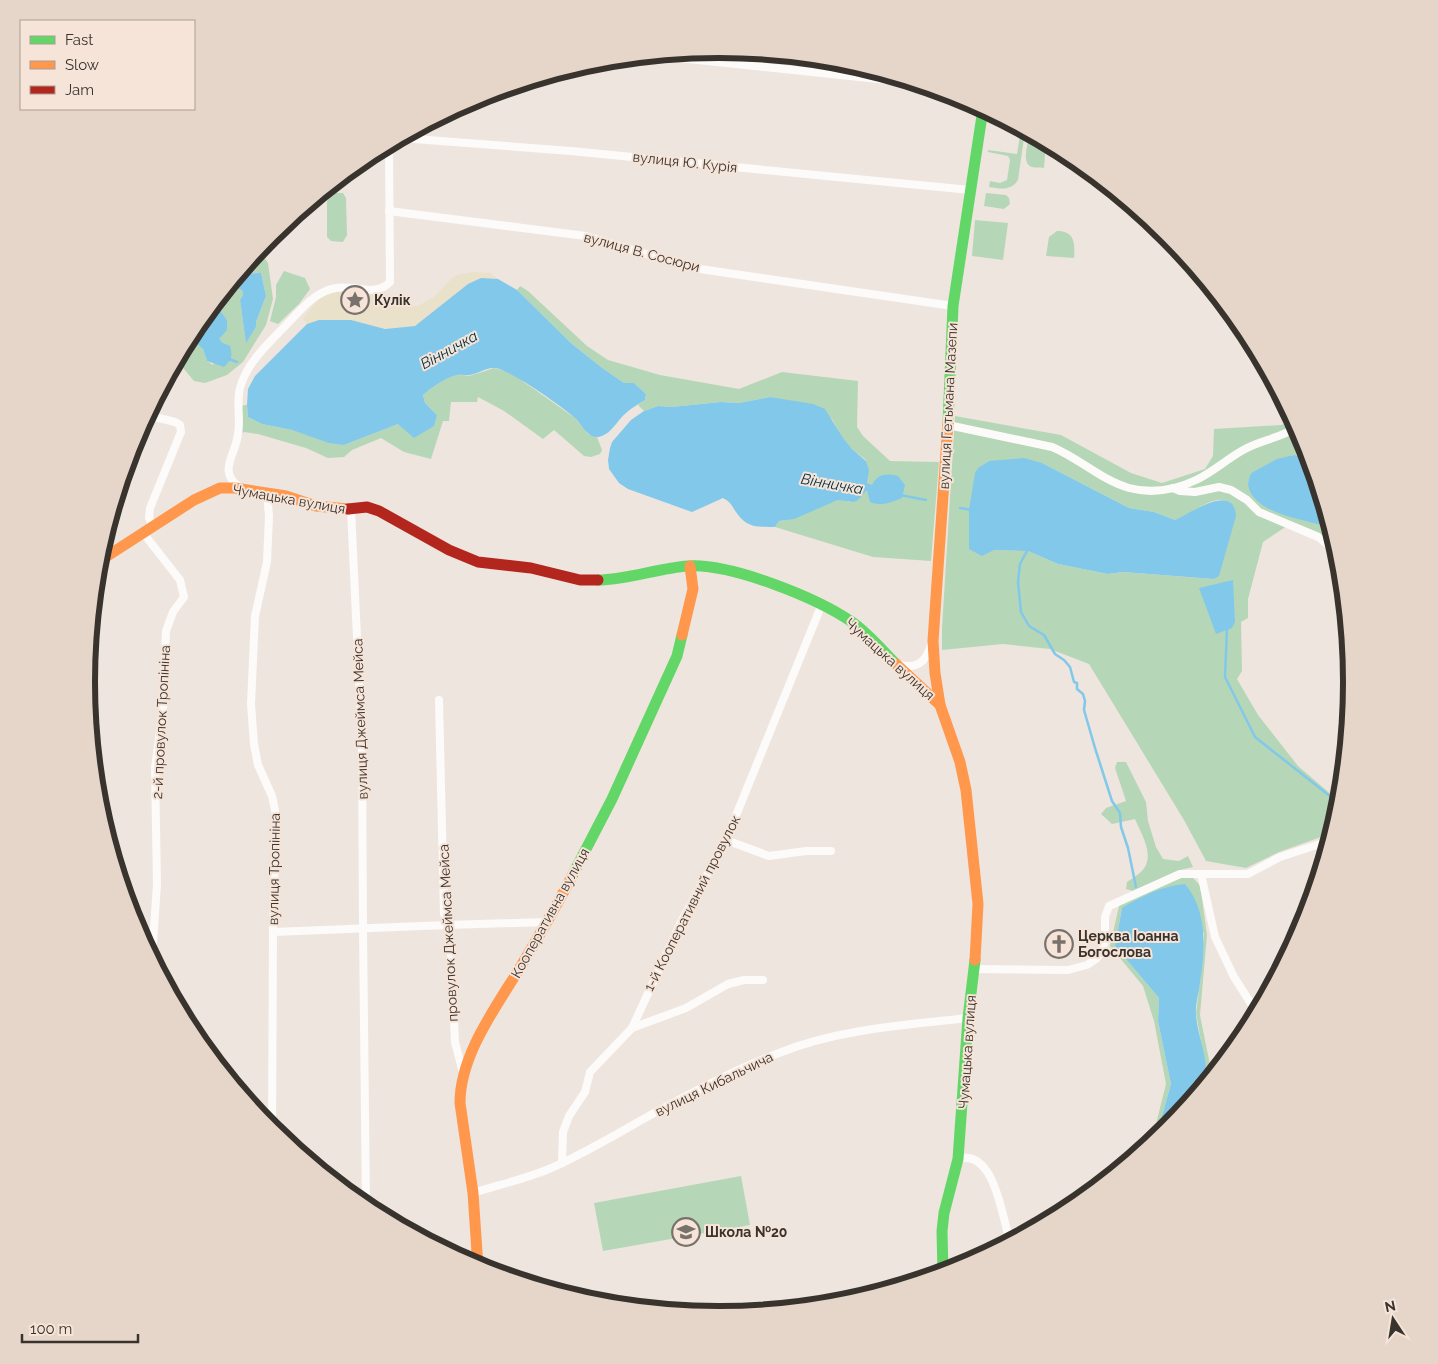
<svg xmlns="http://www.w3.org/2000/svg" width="1438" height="1364" font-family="Raleway,sans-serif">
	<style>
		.green { fill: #b6d7b7; fill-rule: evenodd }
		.sand { fill: #eae1ca }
		.water { fill: #81c8ea }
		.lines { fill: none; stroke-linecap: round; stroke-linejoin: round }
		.stream { stroke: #81c8ea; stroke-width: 2.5 }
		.street { stroke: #fcfbfa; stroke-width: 8 }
		.fast { stroke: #63d668; stroke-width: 11 }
		.slow { stroke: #ff974d; stroke-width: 11 }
		.jam { stroke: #b3261e; stroke-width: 11 }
		.labels { text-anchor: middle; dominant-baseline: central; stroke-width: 4; stroke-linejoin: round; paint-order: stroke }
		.street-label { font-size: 14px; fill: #39332e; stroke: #f5e4d7 }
		.poi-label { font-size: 14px; font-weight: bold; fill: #39332e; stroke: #f5e4d7; text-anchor: start }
		.water-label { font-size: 15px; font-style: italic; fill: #002f43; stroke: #f5e4d7 }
		.rim { fill: none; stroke: #39332e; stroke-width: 6 }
	</style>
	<rect width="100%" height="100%" fill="#eee5de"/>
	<g class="green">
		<path d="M1021 129 1025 131 1018 180C1011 191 1001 189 989 187L990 181 1000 183 1007 180 1010 160 1008 156 988 152V150L1017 154Z"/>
		<path d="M1030 134 1046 142 1044 168C1040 167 1035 168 1032 167 1021 164 1028 142 1030 134Z"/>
		<polygon points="335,193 343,193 346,198 347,235 343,242 331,241 327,237 327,202 328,197"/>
		<polygon points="986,193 1006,195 1009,198 1010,204 1004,209 984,206"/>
		<polygon points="975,220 1008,223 1003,260 972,256"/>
		<path d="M1057 231C1075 231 1075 244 1074 258L1046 256 1049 237Z"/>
		<polygon points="256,253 261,253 268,263 273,299 266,325 243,362 227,375 205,383 194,381 179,363 175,362 189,337 203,349 207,361 213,365 223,343 218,339 227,320 215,303 229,286 242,290 243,295 240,300 246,342 256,327 256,322 266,296 261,273 239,274"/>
		<polygon points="284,271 305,278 310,289 299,304 278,324 270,321 276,297 276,285"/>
		<polygon points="520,286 528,291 587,346 608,360 660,375 739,389 782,372 858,381 857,427 863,436 890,461 939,462 931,561 873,557 775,527 779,521 787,520 838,500 843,499 850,502 868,473 866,460 852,449 842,438 832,419 770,397 739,403 721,402 671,407 658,406 644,411 638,405 645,400 646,394 634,383 624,383 601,367 572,344 517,290"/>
		<path d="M494 368 509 372 534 389 575 418 588 434 597 437 602 450 600 454 591 457 584 456 554 430 543 439 504 411 478 397 477 402H451L449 421H443L431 459 404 452 381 438 352 450 344 457 328 458 306 448 258 434 244 432 238 435V406L247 405 248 417 262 424 292 430 344 445 398 424 437 415 425 403 423 395C432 387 447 375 460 375 462 374 465 376 468 376 474 375 487 370 494 368Z"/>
		<path d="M955 416 1061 435 1131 473 1162 483 1205 469 1213 456 1214 429 1281 425 1294 421 1304 440 1310 459 1293 455 1251 473 1248 483 1251 491 1321 525 1328 520 1338 550 1320 533 1293 522 1263 542 1248 599V618L1241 622 1242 671 1237 679 1258 715 1298 766 1340 802 1332 833 1279 852 1246 868 1206 861 1184 820 1089 664 1050 649 1003 644 942 650V628ZM989 461 1042 463 1129 508 1154 512 1175 520C1182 517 1188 515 1194 511 1206 504 1218 495 1231 503L1214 579 1123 572 1108 574 1058 564 1028 551 994 550 979 467Z"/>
		<path d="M1117 762H1126L1146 802 1148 821 1156 847 1163 859 1179 861 1188 856 1193 867 1180 870 1133 891 1126 889 1127 882C1135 877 1145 871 1147 862 1151 849 1140 831 1135 819L1112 824 1101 814 1106 808 1126 801 1115 768Z"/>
		<polygon points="1181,878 1193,878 1200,885 1207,935 1200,1015 1212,1075 1203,1086 1202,1080 1206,1069 1196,1013 1201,975 1204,933 1122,908 1115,946 1159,998 1158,1021 1171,1084 1160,1123 1160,1135 1156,1138 1156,1124 1166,1084 1154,1021 1143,986 1110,946 1119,906 1146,892"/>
		<polygon points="741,1176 750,1225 603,1251 594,1203"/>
	</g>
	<path class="sand" d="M474 272 490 273 498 279 481 278 415 326 385 329 351 320H319L307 324 303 319C310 310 317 298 328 294 346 287 372 291 390 296L394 304 418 306 434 297 451 279 457 275Z"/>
	<g class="water">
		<polygon points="261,273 266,296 256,322 256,327 246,343 240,300 243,295 242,290 229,286 239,274"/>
		<path d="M481 278 498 279 517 290 572 344 601 367 624 383H634L646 394 645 400C639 404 631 408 626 413 617 420 611 436 597 437 587 437 582 425 575 418 563 407 509 369 495 368 486 367 478 374 469 375 466 376 462 374 458 375 446 377 432 387 423 395L425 403 437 415 434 426 414 438 398 424 344 445 329 443 292 430 262 424 248 417 247 405 248 389 255 376 307 324 319 320H351L385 329 415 326 468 284Z"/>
		<path d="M215 303 227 320V330L219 339 223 343 230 346C233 357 231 360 224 367L207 361 203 349 189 337 193 330Z"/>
		<path d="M770 397 813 404 825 409 843 438 852 449 866 461 869 470 867 483 872 485C878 474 886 473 898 476L905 485 902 498C892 502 881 507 870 502L867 490 858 500 854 502 838 500 794 519 779 521 775 527C755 527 746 528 734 509 731 504 729 501 723 498L692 512 628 489 619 483 609 469 608 460 610 448 612 442 631 420 644 411 658 406 671 407 721 402 739 403Z"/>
		<path d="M1294 455 1310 459 1328 520 1321 525C1300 519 1251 512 1248 484 1248 481 1250 476 1251 473L1277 459Z"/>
		<path d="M1024 458 1042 463 1129 508 1154 512 1175 520C1190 514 1234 481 1236 516L1219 576 1214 579 1123 572 1108 574 1058 564 1028 551 994 550 982 556 969 549V510L975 473 979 467 989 461Z"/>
		<polygon points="1233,580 1235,622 1232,628 1216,634 1199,588"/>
		<path d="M1185 884C1208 911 1205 950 1200 983 1199 993 1195 1005 1196 1014 1197 1032 1205 1050 1206 1068 1206 1074 1201 1079 1203 1086L1167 1130 1160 1135V1123L1171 1084 1158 1021 1159 998 1115 946 1122 908C1142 896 1162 886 1185 884Z"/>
	</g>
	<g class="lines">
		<g class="stream">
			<polyline points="229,359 237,362"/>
			<polyline points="900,495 926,500"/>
			<polyline points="960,508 972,510"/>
			<polyline points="1028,549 1020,564 1018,582 1021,612 1029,626 1044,635 1055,654 1064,660 1070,667 1074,682 1077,683 1077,689 1083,694 1085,701 1084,710 1095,748 1112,801 1120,813 1121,827 1128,848 1136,887"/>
			<polyline points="1227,627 1225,677 1255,737 1340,804"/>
		</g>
		<g class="street">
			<polyline points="651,55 916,83"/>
			<polyline points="401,138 571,151 970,190"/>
			<polyline points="389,211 586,236 693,268 953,306"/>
			<polyline points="147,415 175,422 180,425 181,432 150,508 149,518 153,527"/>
			<path d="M948 425 1052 447C1079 458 1101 480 1129 488 1152 494 1175 490 1196 480 1213 472 1228 458 1245 449 1261 440 1281 438 1297 427"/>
			<path d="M241 488C216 472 236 455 238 434 241 419 236 403 240 388 247 362 269 343 287 324 296 315 305 304 315 297 321 293 328 289 336 288 355 285 376 297 390 282L389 144"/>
			<polyline points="1173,488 1180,491 1195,492 1219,487 1231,490 1247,500 1259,512 1318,537 1338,553"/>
			<polyline points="267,493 269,516 267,562 255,616 251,704 254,744 258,765 272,796 276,815 273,932 272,1131"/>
			<polyline points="351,509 362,745 363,929 366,1208"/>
			<polyline points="144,534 180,580 184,597 173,612 166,631 163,708 155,768 157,884 152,958"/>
			<path d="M899 665C917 669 926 662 931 645"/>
			<polyline points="439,700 444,914 450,936 455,1042 463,1073"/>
			<polyline points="726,840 769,856 806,851 831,851"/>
			<polyline points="1201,874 1215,937 1234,977 1257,1013"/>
			<polyline points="273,932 447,925 547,922"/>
			<polyline points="974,969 1068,970 1087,965 1096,959 1102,952 1105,940 1105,917 1109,906 1180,874 1248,874 1280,857 1329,841"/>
			<polyline points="632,1028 686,1008 728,984 744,980 763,980"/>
			<path d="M958 1159C995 1148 1002 1218 1010 1241"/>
			<polyline points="562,1163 563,1132 569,1116 585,1092 590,1072 632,1028 681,922 726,840 822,604"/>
			<path d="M473 1193C498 1185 525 1179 549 1169 591 1151 629 1126 669 1105 705 1086 741 1067 779 1053 839 1029 905 1025 968 1018"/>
		</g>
		<g class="fast">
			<polyline points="948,423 953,306 983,109"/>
			<path d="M598 580C626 580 659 568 688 566 731 563 817 598 852 622 868 633 882 650 896 664"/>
			<polyline points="572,876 612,799 677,656 682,635"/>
			<polyline points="943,1273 942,1231 944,1213 958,1159 968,1018 975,960"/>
		</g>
		<g class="slow">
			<polyline points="98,562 194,500 220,488 235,488 286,496 316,506 348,509"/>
			<polyline points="682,635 693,589 690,566"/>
			<polyline points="896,664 940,705 960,762 966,790 978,904 975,960"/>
			<polyline points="940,705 935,673 933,641 948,423"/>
			<path d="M478 1267 473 1193 460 1103C460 1054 497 1006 521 966 539 936 556 907 572 876"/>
		</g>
		<polyline class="jam" points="348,509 367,507 379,511 449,550 478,562 531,568 580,580 598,580"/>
	</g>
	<defs>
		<symbol id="sight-ring" viewBox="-11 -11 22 22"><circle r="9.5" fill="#f5e4d7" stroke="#78716c" stroke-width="1.5"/><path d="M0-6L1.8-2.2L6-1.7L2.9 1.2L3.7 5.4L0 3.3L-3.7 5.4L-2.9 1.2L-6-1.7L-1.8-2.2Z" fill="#78716c"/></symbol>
		<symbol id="church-ring" viewBox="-11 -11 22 22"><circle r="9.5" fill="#f5e4d7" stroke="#78716c" stroke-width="1.5"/><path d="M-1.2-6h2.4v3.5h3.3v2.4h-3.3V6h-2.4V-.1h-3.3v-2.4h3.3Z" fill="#78716c"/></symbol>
		<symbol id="school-ring" viewBox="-11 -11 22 22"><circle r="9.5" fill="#f5e4d7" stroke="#78716c" stroke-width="1.5"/><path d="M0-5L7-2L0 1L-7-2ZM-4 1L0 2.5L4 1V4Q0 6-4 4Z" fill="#78716c"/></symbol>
	</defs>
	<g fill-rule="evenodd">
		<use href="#sight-ring" x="339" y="284" width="32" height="32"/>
		<use href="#church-ring" x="1043" y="928" width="32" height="32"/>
		<use href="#school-ring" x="670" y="1216" width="32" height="32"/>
	</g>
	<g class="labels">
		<g class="street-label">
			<text transform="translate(685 162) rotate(6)">вулиця Ю. Курія</text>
			<text transform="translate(642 252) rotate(15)">вулиця В. Сосюри</text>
			<text transform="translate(948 406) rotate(-87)">вулиця Гетьмана Мазепи</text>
			<text transform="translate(289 499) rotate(10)">Чумацька вулиця</text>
			<text transform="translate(890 659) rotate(42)">Чумацька вулиця</text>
			<text transform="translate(360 719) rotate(-92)">вулиця Джеймса Мейса</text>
			<text transform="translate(161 722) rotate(-87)">2-й провулок Тропініна</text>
			<text transform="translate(274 869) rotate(-89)">вулиця Тропініна</text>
			<text transform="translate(692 903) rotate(-63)">1-й Кооперативний провулок</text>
			<text transform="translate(550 913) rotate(-61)">Кооперативна вулиця</text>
			<text transform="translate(448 933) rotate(-93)">провулок Джеймса Мейса</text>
			<text transform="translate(967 1052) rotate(-86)">Чумацька вулиця</text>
			<text transform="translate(714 1084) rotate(-26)">вулиця Кибальчича</text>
		</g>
		<g class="poi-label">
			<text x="374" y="300">Кулік</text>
			<text x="1078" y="936">Церква Іоанна<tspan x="1078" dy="16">Богослова</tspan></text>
			<text x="705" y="1232">Школа №20</text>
		</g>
		<g class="water-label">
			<text transform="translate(449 350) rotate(-29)">Вінничка</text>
			<text transform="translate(832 484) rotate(10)">Вінничка</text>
		</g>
	</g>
	<path d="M0 0H1438V1364H0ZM95 682a624 624 0 1 1 1248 0a624 624 0 1 1-1248 0Z" fill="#e6d6c9" fill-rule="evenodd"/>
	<path class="rim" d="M95 682a624 624 0 1 1 1248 0a624 624 0 1 1-1248 0Z"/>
	<rect x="20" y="20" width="175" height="90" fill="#f5e4d7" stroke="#aa9d93"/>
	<rect x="30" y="36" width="25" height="8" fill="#63d668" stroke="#aa9d93"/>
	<text x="65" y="45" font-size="15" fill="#39332e">Fast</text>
	<rect x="30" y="61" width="25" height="8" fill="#ff974d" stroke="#aa9d93"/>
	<text x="65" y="70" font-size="15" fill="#39332e">Slow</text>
	<rect x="30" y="86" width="25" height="8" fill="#b3261e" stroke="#aa9d93"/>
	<text x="65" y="95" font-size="15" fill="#39332e">Jam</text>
	<g transform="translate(1393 1319) rotate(348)" stroke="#f5e4d7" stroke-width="4" paint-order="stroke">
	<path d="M0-4L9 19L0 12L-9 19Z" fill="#39332e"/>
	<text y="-8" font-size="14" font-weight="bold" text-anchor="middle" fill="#39332e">N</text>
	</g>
	<path d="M22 1334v8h116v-8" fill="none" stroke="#39332e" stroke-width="2.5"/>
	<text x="30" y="1334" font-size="15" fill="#39332e" stroke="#f5e4d7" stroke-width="4" paint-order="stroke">100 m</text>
</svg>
